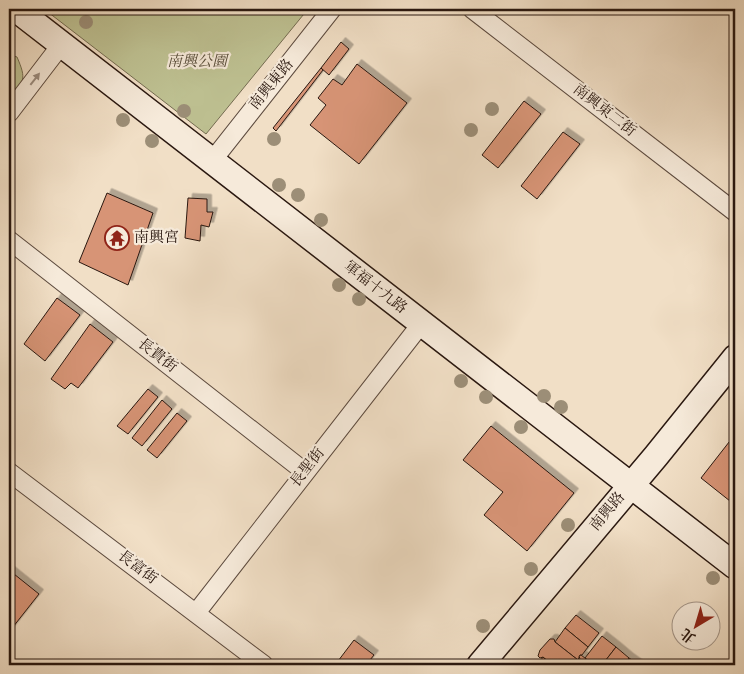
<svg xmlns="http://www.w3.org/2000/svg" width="744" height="674" font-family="'Old Standard TT','Noto Serif TC',serif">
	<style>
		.green { fill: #bec192; stroke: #746c51 }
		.building { fill: #d79476; stroke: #2a1810; filter: url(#shadow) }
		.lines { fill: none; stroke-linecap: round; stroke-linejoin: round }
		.street-casing { stroke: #5c4a3e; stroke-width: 20 }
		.secondary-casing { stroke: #2a1810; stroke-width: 28 }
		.street { stroke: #f6eada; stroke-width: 18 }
		.secondary { stroke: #f6eada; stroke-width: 25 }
		.tree { fill: #9c8e77 }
		.oneway { fill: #9a8c7f }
		.labels { text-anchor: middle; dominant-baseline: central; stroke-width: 4.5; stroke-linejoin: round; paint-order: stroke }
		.park-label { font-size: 15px; font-style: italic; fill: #564b37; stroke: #f6eada }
		.street-label { font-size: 15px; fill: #2a1810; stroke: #f6eada }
		.poi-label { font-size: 15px; fill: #2a1810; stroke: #f6eada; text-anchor: start }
	</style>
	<defs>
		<filter id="shadow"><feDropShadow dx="4.5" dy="-4.5" stdDeviation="0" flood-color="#0004"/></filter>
	</defs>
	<rect width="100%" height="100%" fill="#f1dfc6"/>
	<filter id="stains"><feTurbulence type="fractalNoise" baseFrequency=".004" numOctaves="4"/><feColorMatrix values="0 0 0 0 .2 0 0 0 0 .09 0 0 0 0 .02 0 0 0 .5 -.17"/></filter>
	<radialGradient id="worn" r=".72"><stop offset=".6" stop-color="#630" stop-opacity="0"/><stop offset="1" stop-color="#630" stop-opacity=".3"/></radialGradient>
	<g class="green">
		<polygon points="44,9 308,9 206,134"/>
		<path d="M9 54 17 57C27 80 24 81 9 101Z"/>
	</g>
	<g class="building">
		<polygon points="341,42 349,49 329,75 321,68"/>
		<polygon points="357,64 407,103 359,164 310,125 326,105 318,98 333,79 342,85"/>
		<polygon points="321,68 323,70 276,131 273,128"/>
		<polygon points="524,101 541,114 498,168 482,155"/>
		<polygon points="563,132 580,144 537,199 521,186"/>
		<polygon points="107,193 153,213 128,285 79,262"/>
		<polygon points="188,198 207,199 207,212 213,212 209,227 201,225 200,241 185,238"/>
		<polygon points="57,298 80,315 45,361 24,344"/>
		<polygon points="90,324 113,342 78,388 71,383 65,389 51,379"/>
		<polygon points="148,389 158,397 128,434 117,426"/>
		<polygon points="162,400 172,409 142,446 132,438"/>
		<polygon points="177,413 187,421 157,458 147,450"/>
		<polygon points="491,426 574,493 527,551 484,515 503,492 463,460"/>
		<polygon points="733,437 735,438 735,505 701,478"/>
		<polygon points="9,570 39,594 9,632"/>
		<polygon points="576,615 599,633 588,647 565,628"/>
		<polygon points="565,628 588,647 582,655 580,655 578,660 555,642"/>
		<polygon points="602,636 616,647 602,665 594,665 585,658"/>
		<polygon points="550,639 554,639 555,642 578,660 580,659 579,656 581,655 594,665 553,665 543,657 540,658 538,656 540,650"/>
		<polygon points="354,640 374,655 366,665 335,665"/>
		<polygon points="616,647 629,658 624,665 602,665"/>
		<polygon points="543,657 545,659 553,665 537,665"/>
		<polygon points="629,658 639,665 624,665"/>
	</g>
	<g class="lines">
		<defs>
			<g id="street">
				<polyline points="472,9 735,212"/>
				<polyline points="9,113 61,45"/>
				<polyline points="212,161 332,9"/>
				<polyline points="9,240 305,472"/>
				<polyline points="9,472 264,665"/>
				<polyline points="196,613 421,324"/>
			</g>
			<g id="secondary">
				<polyline points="16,9 735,566"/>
				<polyline points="480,665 656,456 735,358"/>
			</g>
		</defs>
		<use href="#street" class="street-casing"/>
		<use href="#secondary" class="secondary-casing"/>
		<use href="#street" class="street"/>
		<use href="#secondary" class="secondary"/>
	</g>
	<g class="tree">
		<circle cx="86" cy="22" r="7"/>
		<circle cx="492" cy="109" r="7"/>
		<circle cx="184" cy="111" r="7"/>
		<circle cx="123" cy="120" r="7"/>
		<circle cx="471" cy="130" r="7"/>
		<circle cx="274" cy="139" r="7"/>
		<circle cx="152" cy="141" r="7"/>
		<circle cx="279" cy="185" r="7"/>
		<circle cx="298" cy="195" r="7"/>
		<circle cx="321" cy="220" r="7"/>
		<circle cx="339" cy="285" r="7"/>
		<circle cx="359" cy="299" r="7"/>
		<circle cx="461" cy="381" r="7"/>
		<circle cx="544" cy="396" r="7"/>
		<circle cx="486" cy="397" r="7"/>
		<circle cx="561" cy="407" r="7"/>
		<circle cx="521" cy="427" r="7"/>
		<circle cx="568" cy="525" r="7"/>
		<circle cx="531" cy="569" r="7"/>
		<circle cx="713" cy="578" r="7"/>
		<circle cx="483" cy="626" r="7"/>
	</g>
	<defs><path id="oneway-solid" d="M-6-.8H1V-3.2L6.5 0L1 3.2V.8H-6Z" transform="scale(1.25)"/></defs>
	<use class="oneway" href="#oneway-solid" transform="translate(35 79) rotate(-52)"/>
	<defs>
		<symbol id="temple-ring" viewBox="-11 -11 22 22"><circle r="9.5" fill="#f6eada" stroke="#8f2418" stroke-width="1.5"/><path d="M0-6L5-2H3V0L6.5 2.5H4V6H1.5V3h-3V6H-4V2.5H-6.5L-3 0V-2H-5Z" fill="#8f2418"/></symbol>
	</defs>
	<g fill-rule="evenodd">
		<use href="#temple-ring" x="103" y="224" width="28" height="28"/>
	</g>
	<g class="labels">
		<g class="park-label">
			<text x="197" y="62">南興公園</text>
		</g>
		<g class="street-label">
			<text transform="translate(272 85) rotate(-51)">南興東路</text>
			<text transform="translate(604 111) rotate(38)">南興東二街</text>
			<text transform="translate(375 288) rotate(38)">軍福十九路</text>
			<text transform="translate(157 356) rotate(38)">長貴街</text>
			<text transform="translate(308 468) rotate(-52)">長聖街</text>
			<text transform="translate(608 512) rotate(-50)">南興路</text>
			<text transform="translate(137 568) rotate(37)">長富街</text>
		</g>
		<g class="poi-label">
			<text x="134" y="238">南興宮</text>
		</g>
	</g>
	<rect width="744" height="674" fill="none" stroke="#f1dfc6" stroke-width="30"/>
	<rect x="10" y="10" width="724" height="654" fill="none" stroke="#2a1810" stroke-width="2.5"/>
	<rect x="15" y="15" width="714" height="644" fill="none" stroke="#2a1810"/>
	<g transform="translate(696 626) rotate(218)"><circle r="24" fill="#f6eada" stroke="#a49689"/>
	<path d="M0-4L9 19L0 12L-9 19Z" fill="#8f2418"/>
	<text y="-8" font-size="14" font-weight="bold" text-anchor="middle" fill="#2a1810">北</text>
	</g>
	<rect width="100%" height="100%" filter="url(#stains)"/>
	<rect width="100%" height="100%" fill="url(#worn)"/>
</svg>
